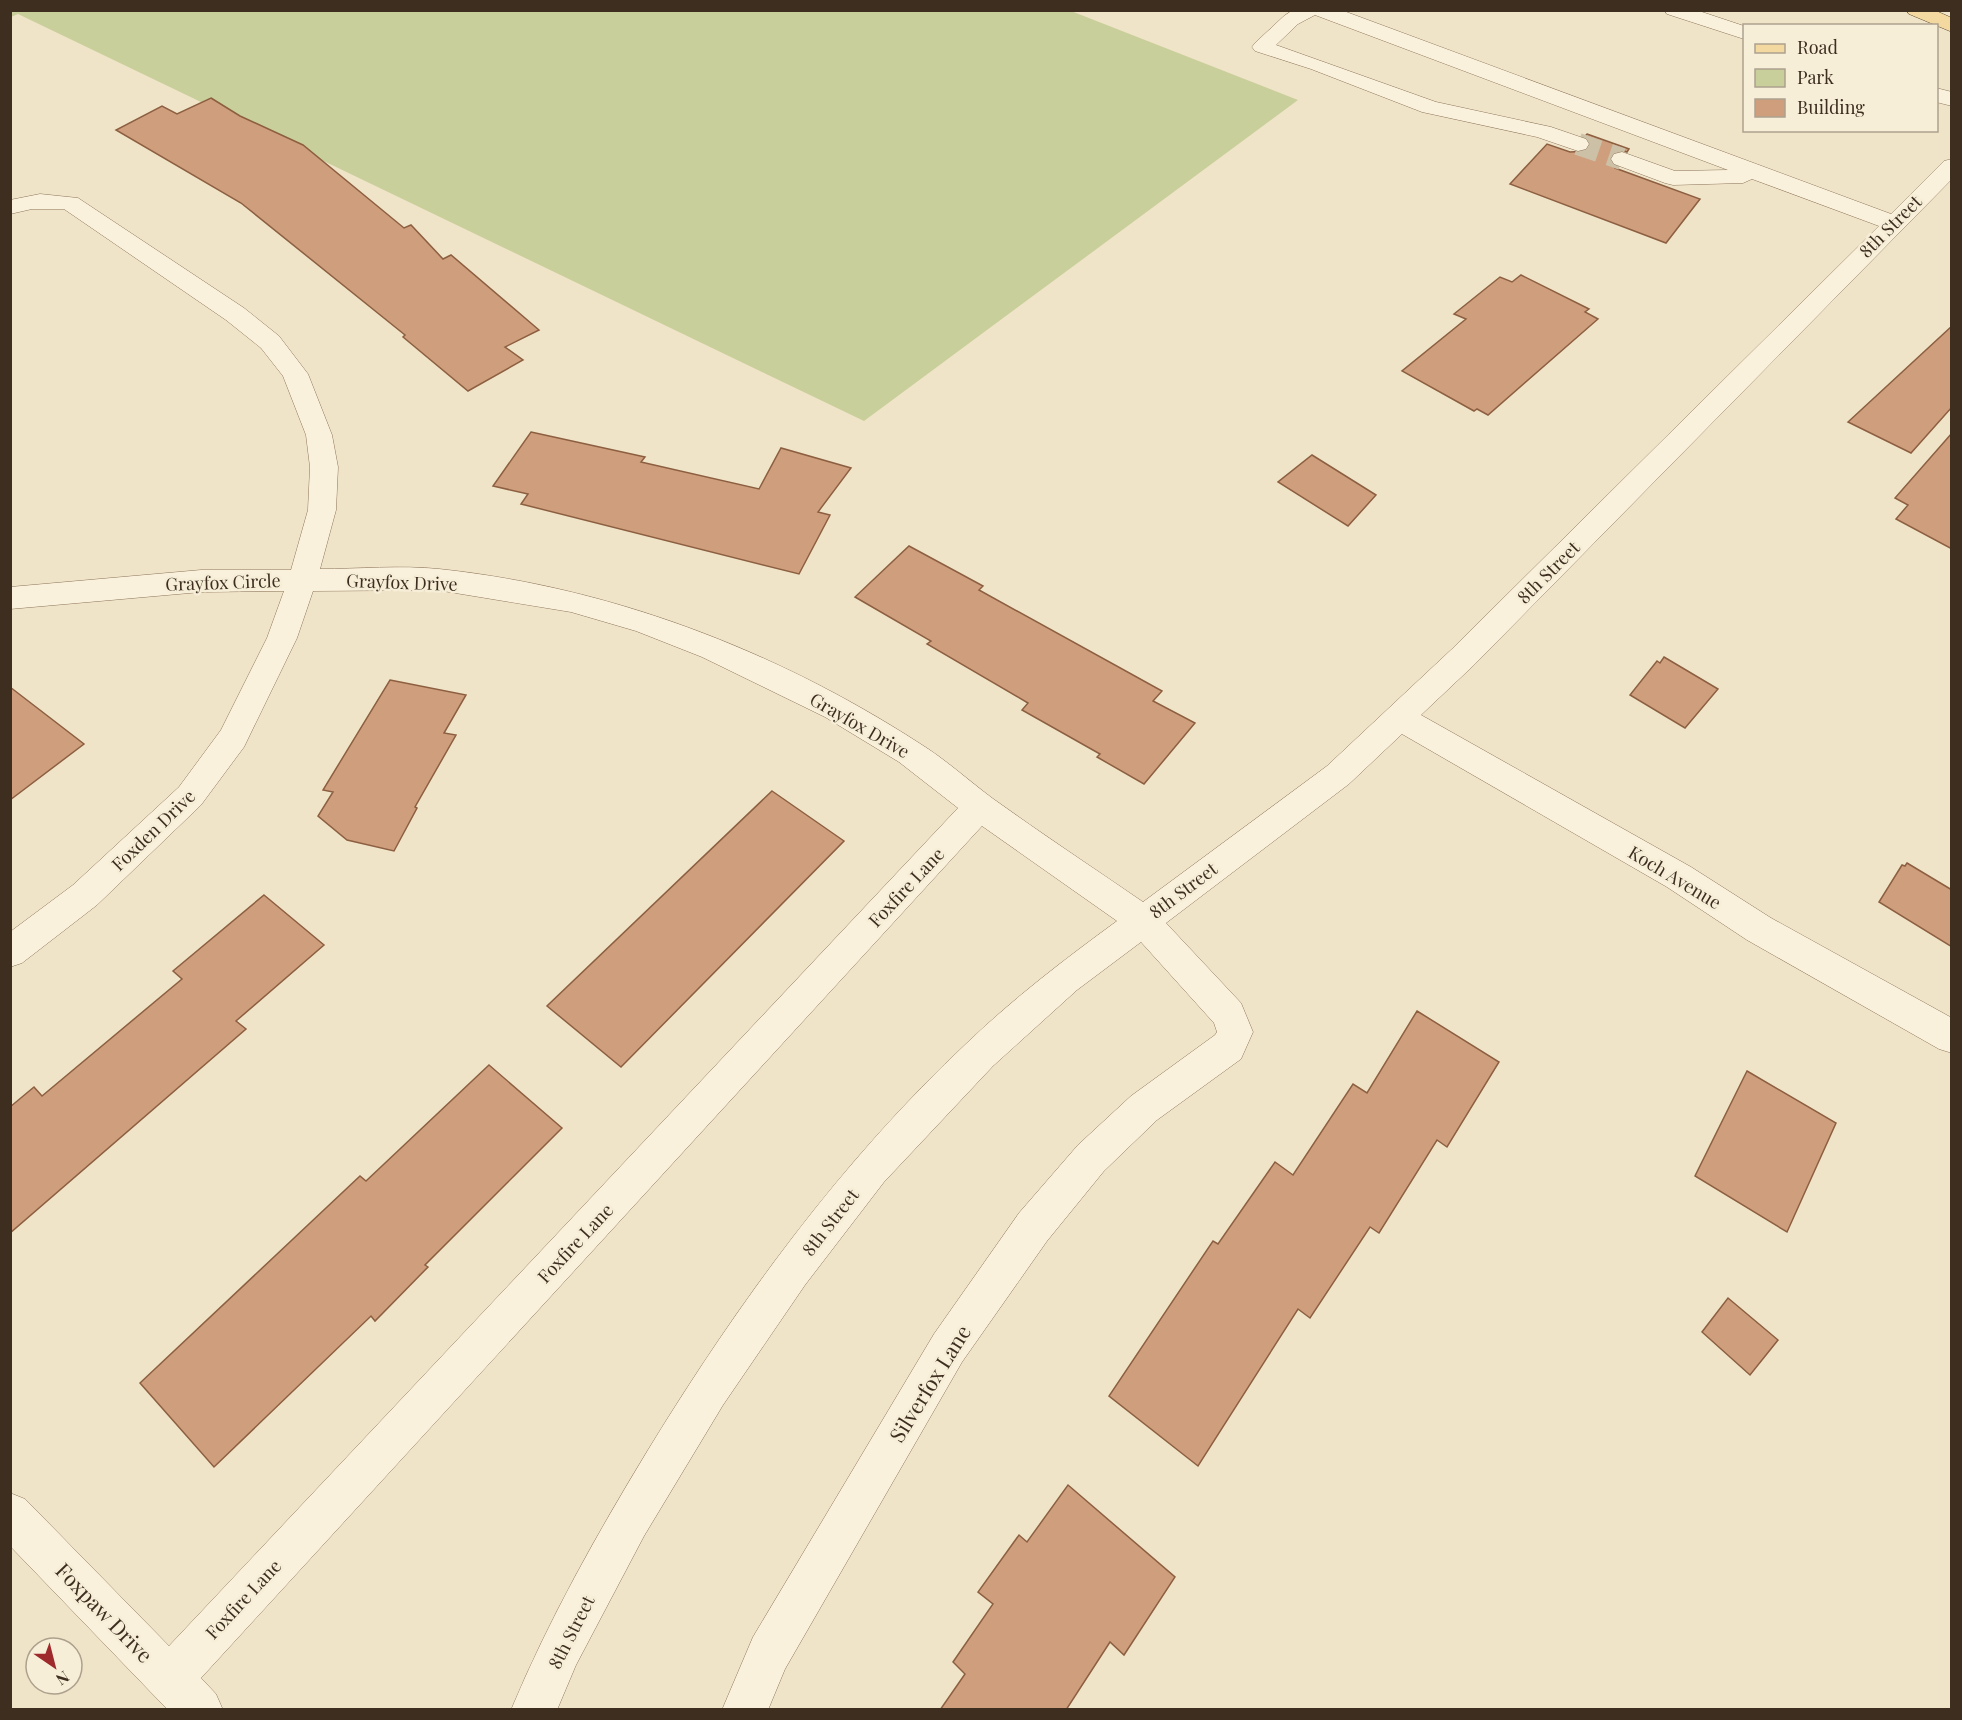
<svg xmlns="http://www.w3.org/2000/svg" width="1962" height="1720" font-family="'Playfair Display',serif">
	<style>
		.green { fill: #c9cf9b }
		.building { fill: #cf9f7d; stroke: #8d5f41; stroke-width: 1.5 }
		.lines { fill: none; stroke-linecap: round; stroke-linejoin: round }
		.minor-tunnel { stroke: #ccc0a6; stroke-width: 22; stroke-dasharray: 22 11; stroke-linecap: butt }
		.minor-casing { stroke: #8d765c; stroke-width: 1 }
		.major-casing { stroke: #5b4430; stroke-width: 1 }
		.minor { fill: #faf1dc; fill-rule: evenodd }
		.major { fill: #f3d9a0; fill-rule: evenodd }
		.labels { text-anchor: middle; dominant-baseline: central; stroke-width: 5; stroke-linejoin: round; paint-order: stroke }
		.street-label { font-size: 18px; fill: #3d2e20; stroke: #f7eed8 }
		.near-street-label { font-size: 21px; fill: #3d2e20; stroke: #f7eed8 }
	</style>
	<rect width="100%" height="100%" fill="#f0e4c8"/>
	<polygon class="green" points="11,10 1071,11 1298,100 864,421 18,14 11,17"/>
	<g class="building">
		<polygon points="211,98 240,116 303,145 404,228 411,225 443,259 451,255 539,330 505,347 523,360 468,391 403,337 405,335 241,203 116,130 162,106 177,114"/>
		<polygon points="1587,134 1629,149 1627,152 1621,150 1612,153 1609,160 1615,168 1700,199 1666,243 1510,184 1547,144 1570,152 1587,151 1591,145 1585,136"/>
		<polygon points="1521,275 1589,309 1585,312 1598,319 1488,415 1477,409 1474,411 1402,371 1466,319 1454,314 1500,277 1512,282"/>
		<polygon points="1952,326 1952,407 1911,453 1848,422"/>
		<polygon points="531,432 645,457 641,462 759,489 781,448 851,468 818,512 830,515 799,574 521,504 528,494 493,486"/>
		<polygon points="1952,433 1952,549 1896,519 1908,505 1895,498"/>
		<polygon points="1312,455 1376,495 1348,526 1278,482"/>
		<polygon points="909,546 983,586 979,590 1162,691 1153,701 1195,723 1144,784 1097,757 1100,754 1022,710 1028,703 927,644 931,641 855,597"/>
		<polygon points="1664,657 1718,689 1685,728 1630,695 1657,661 1660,663"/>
		<polygon points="390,680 466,695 444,733 456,735 415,807 417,808 394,851 347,840 318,816 333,792 323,790"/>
		<polygon points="10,687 84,744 10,800"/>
		<polygon points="772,791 844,841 621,1067 547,1006"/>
		<polygon points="1907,863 1952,890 1952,947 1879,902 1902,865 1905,866"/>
		<polygon points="264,895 324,945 236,1021 246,1029 10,1233 10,1107 34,1087 42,1096 182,979 173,971"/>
		<polygon points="1417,1011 1499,1062 1447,1147 1437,1140 1379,1233 1370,1227 1310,1318 1298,1309 1198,1466 1109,1396 1213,1241 1218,1244 1275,1162 1293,1175 1353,1084 1367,1093"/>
		<polygon points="489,1065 562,1128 425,1265 428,1267 375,1321 371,1316 214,1467 140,1383 360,1176 366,1181"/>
		<polygon points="1747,1071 1836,1123 1787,1232 1695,1176"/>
		<polygon points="1728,1298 1778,1340 1750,1375 1702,1332"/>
		<polygon points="1068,1485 1175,1577 1124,1655 1110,1642 1066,1710 940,1710 965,1674 953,1662 993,1604 978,1592 1019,1535 1027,1542"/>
	</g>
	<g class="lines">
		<polyline class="minor-tunnel" points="1578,144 1622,159"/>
		<defs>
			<g id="minor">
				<path d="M1293 10H1341L1891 214 1944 161 1952 159V179L1474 665 1421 715 1691 867 1771 918 1952 1018V1053L1939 1049 1747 940 1667 887 1402 734 1349 784 1166 923 1241 1003 1253 1032 1241 1059 1157 1120 1104 1171 1047 1241 962 1362 785 1669 768 1710H722L753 1637 934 1334 1019 1213 1078 1145 1131 1096 1215 1035 1217 1032 1214 1023 1141 942 1077 990 993 1066 884 1182 805 1285 723 1405 644 1536 576 1665 557 1710H511C549 1619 597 1534 648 1450 738 1303 841 1161 968 1042 1014 998 1065 959 1117 921L982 826 201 1678 216 1694 223 1710H168L10 1546V1493L25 1499 169 1646 958 808 899 762 825 717 702 657 636 631 571 612 437 590 313 591 297 638 244 747 201 805 97 905 22 963 10 967V932L73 885 179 787 221 730 267 638 284 591 201 592 10 609V587L201 570H291L308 510 310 467 306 435 283 376 261 348 226 320 64 209H32L10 214V200L40 194 78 198 244 308 279 336 308 374 332 435 338 467 336 510 320 569C358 569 401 565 439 569 610 587 775 650 919 743 945 759 968 780 992 798 1042 834 1092 867 1143 902L1327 766 1452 649 1879 226 1752 179 1743 183 1673 185 1665 183 1614 164 1611 159 1614 154 1622 152 1675 171 1728 170 1315 15 1298 24 1276 45 1436 102 1551 127 1586 139 1589 144 1586 149 1578 151 1537 137 1422 112 1311 69 1255 51 1252 47 1255 43 1284 16Z"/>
				<polygon points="1664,10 1696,10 1744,26 1744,39 1667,14"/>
				<polygon points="1936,88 1952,92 1952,106 1936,102"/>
			</g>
			<polygon id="major" points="1906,10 1934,10 1952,18 1952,32 1909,14"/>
		</defs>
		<use href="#minor" class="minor-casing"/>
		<use href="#major" class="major-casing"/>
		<use href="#minor" class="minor"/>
		<use href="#major" class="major"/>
	</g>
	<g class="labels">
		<g class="street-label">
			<text transform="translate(1890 226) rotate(-45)">8th Street</text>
			<text transform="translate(1548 572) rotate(-45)">8th Street</text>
			<text transform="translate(223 582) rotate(-2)">Grayfox Circle</text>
			<text transform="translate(402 582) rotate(2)">Grayfox Drive</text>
			<text transform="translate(860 725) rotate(30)">Grayfox Drive</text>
			<text transform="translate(153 830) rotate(-44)">Foxden Drive</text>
			<text transform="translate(1675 877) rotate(31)">Koch Avenue</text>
			<text transform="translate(906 887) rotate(-47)">Foxfire Lane</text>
			<text transform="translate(1183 890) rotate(-37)">8th Street</text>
			<text transform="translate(830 1222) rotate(-52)">8th Street</text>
			<text transform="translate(575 1243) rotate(-47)">Foxfire Lane</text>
			<text transform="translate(243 1599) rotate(-47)">Foxfire Lane</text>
			<text transform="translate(571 1632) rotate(-63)">8th Street</text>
		</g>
		<g class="near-street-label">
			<text transform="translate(929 1383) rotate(-58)">Silverfox Lane</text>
			<text transform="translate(105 1612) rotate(46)">Foxpaw Drive</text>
		</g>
	</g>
	<rect width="1962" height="1720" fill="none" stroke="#3d2e20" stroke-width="24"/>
	<rect x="1743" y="24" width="195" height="108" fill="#f7eed8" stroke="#ada18e" stroke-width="1.5"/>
	<rect x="1755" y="44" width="30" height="9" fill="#f3d9a0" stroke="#ada18e" stroke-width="1.5"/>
	<text x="1797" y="54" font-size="18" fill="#3d2e20">Road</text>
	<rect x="1755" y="69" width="30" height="18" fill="#c9cf9b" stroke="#ada18e" stroke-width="1.5"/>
	<text x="1797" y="84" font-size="18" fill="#3d2e20">Park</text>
	<rect x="1755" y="99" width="30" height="18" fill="#cf9f7d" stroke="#ada18e" stroke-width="1.5"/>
	<text x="1797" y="114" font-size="18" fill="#3d2e20">Building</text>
	<g transform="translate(54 1666) rotate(145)"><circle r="28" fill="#f7eed8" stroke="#ada18e" stroke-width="1.5"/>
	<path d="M0-4.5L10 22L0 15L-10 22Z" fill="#9e2a2b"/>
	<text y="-9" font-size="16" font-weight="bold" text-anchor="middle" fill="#3d2e20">N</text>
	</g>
</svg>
